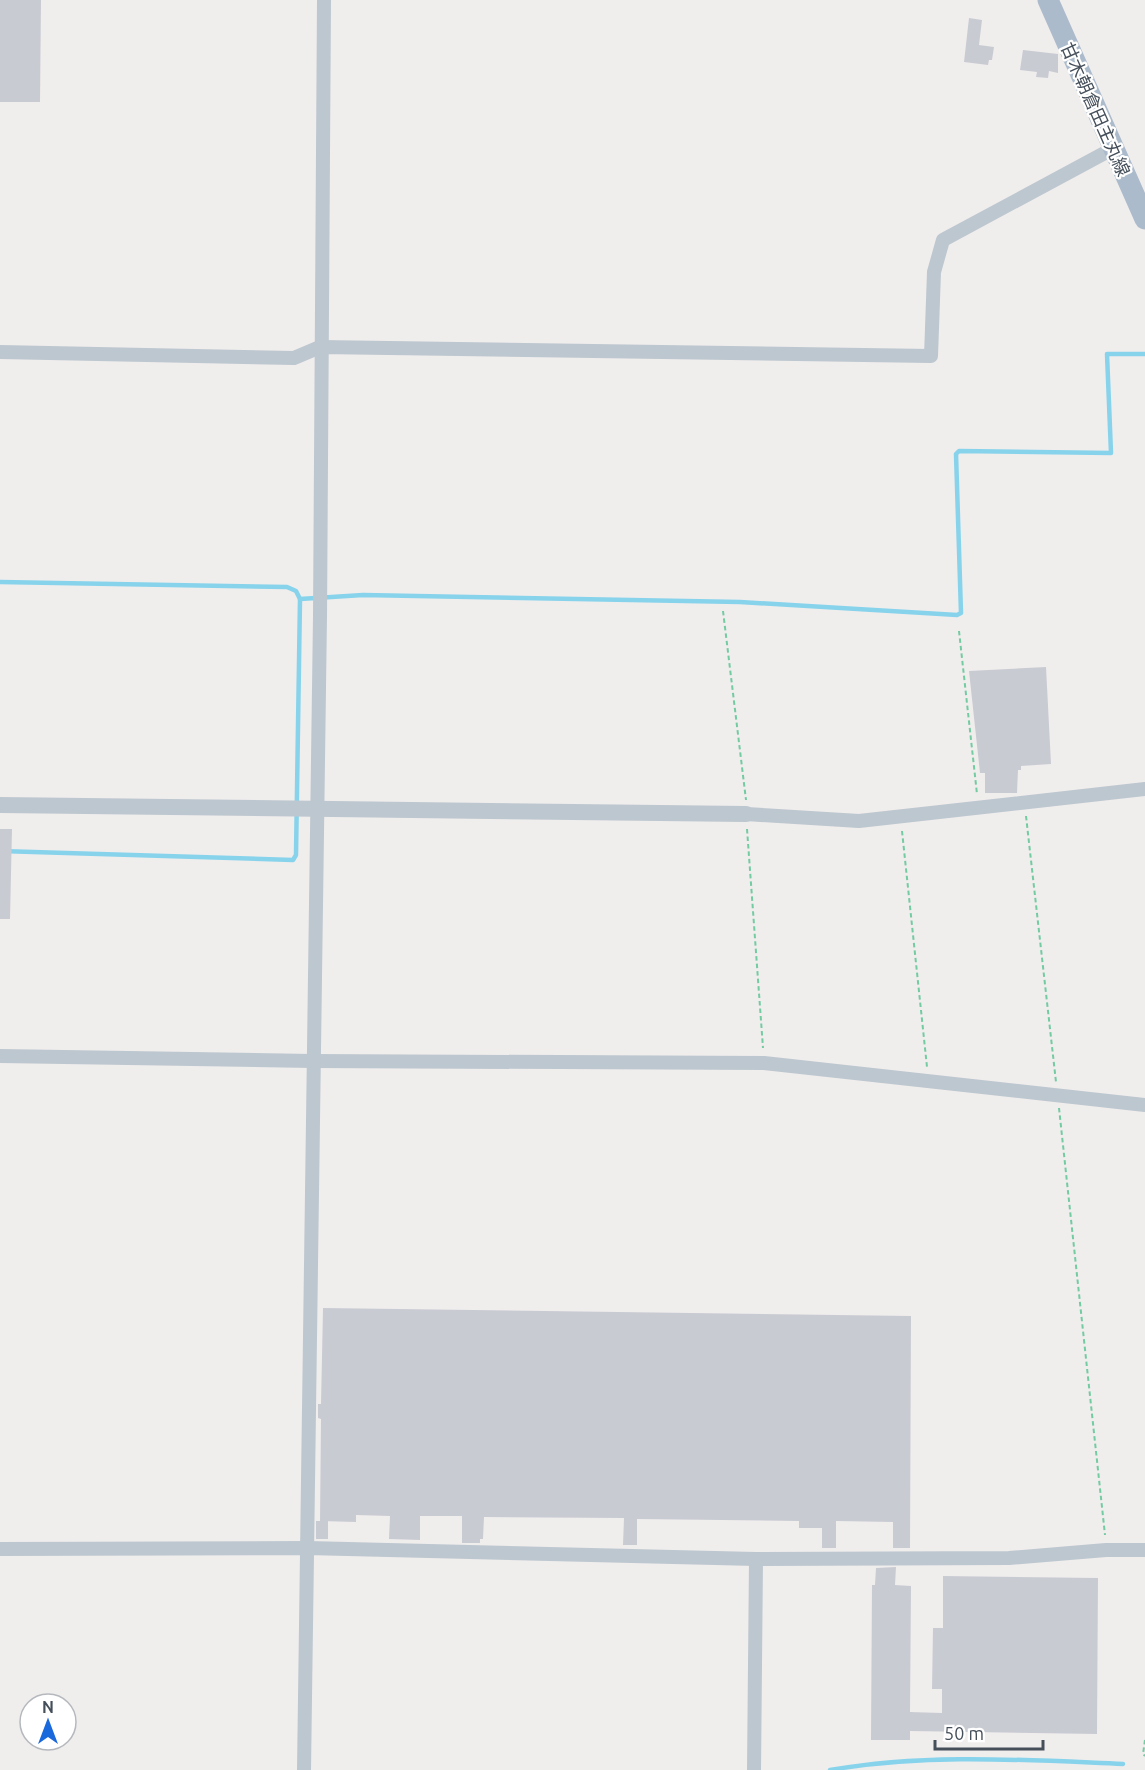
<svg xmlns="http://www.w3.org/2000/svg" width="1145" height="1770" font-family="Ubuntu,'Noto Sans JP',sans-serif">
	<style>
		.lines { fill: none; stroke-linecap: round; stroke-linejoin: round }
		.stream { stroke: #87d3eb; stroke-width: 4.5 }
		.building { fill: #c9cbd3 }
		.path { stroke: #73cba2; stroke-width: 2; stroke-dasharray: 4.5 3; stroke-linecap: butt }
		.minor { stroke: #bdc7cf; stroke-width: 14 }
		.tertiary { stroke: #bdc7cf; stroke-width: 16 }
		.primary { stroke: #acbbcc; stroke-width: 21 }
		.labels { text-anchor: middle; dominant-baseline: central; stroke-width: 4.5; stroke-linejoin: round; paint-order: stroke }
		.street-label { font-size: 18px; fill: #454f5a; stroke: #fff }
	</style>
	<rect width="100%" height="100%" fill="#f0eded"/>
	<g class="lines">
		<g class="stream">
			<polyline points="0,582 287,587 296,591 300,599 296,855 293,860 0,851"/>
			<polyline points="300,599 363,595 740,602 957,615 961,613 956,454 959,451 1111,453 1107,354 1145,354"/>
			<path d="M830 1770C927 1753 1025 1760 1123 1764"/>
		</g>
	</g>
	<g class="building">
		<polygon points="0,0 41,0 40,102 0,102"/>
		<polygon points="969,18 982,20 979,45 994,47 992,60 989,60 988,65 964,62"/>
		<polygon points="1023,50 1058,54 1058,73 1049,71 1048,78 1036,77 1037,72 1020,70"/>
		<polygon points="1046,667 1051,764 1021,766 1021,770 1018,770 1017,793 985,793 985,773 980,773 969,671"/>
		<polygon points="0,829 12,829 10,919 0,919"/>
		<polygon points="323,1308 911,1316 910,1548 893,1548 893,1522 836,1521 836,1548 822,1548 822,1528 799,1528 799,1521 637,1519 637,1545 623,1545 624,1518 484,1517 483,1539 480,1539 480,1543 462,1543 462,1516 420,1516 420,1540 389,1539 390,1516 356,1515 356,1522 320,1521 321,1419 318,1418 318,1404 321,1404"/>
		<rect x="316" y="1521" width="12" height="18"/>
		<polygon points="896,1567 895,1585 911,1586 910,1712 942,1713 942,1689 932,1689 933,1628 943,1628 943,1576 1098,1578 1097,1734 910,1731 910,1740 871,1740 872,1585 875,1585 876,1568"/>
	</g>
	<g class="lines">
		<g class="path">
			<polyline points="723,611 746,800"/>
			<polyline points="959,631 977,794"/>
			<polyline points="1026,816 1056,1082"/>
			<polyline points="747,829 763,1048"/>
			<polyline points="902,831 927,1067"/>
			<polyline points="1059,1108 1105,1535"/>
			<polyline points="1145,1740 1143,1754 1145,1756"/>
		</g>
		<g class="minor">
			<polyline points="0,352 294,358 320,347 931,356 934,272 943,240 1114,148"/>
			<polyline points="746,814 859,821 1145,789"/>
			<polyline points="0,1056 312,1061 764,1063 1145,1105"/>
			<polyline points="0,1549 307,1548 756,1559 1009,1558 1106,1550 1145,1550"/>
			<polyline points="304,1770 320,616 324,0"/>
			<polyline points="754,1770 756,1559"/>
		</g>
		<polyline class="tertiary" points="0,805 746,814"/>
		<polyline class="primary" points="1048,0 1145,219"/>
	</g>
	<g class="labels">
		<g class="street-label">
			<text transform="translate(1096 109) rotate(66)">甘木朝倉田主丸線</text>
		</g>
	</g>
	<g transform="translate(48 1722)"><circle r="28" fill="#ffffff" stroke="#b5b9bd" stroke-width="1.5"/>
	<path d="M0-4.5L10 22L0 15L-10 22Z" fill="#1a69dc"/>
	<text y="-9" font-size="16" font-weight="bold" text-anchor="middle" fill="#454f5a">N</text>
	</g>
	<path d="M935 1740v9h108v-9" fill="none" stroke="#454f5a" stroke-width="3"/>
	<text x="944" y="1740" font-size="18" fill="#454f5a" stroke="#ffffff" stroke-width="4.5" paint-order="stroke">50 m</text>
</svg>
